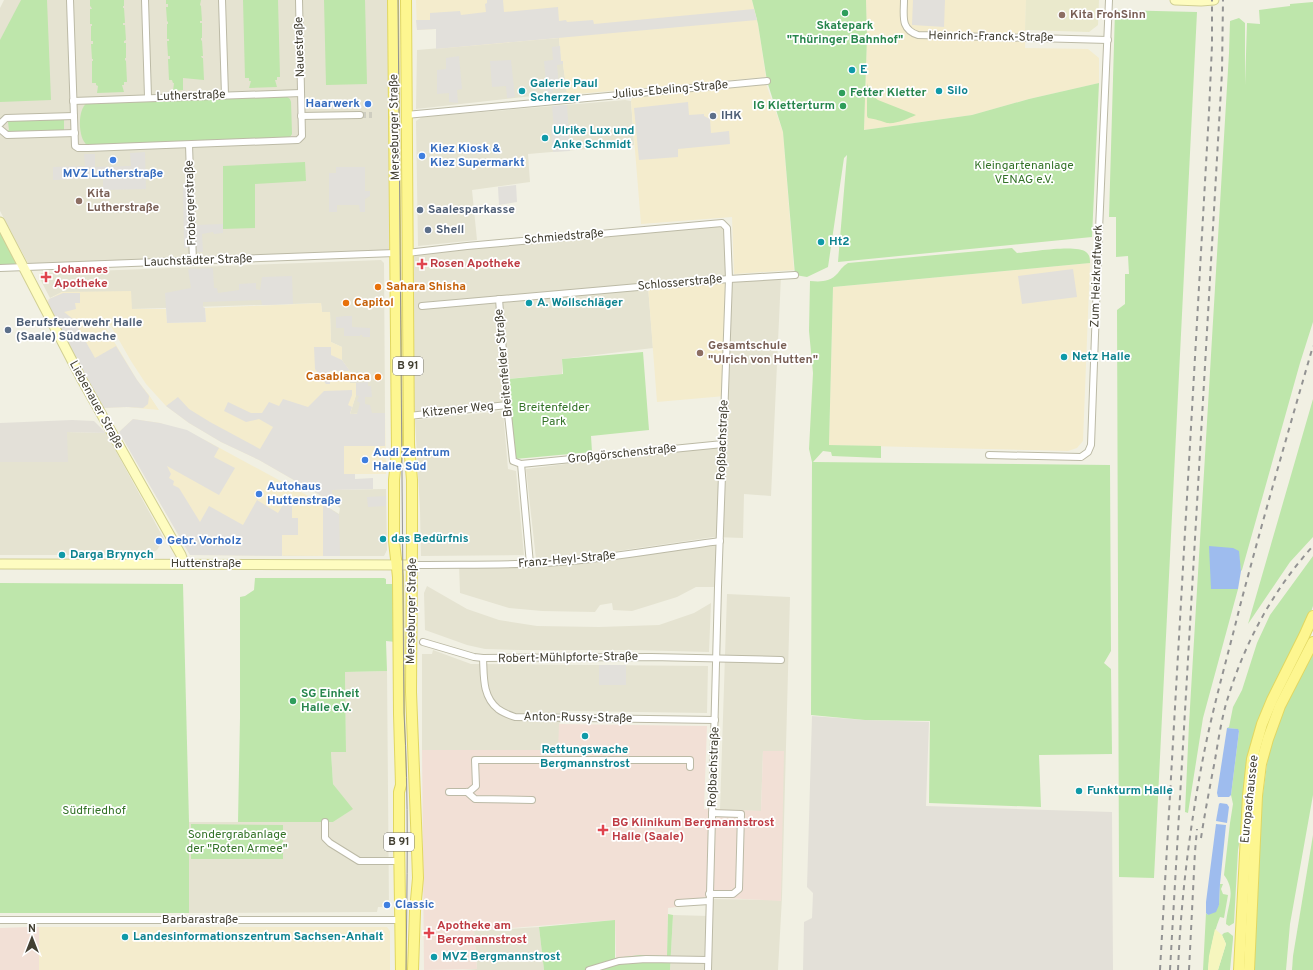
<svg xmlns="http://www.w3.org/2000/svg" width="1313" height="970" font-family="Overpass,sans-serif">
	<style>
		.residential { fill: #e5e3d1 }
		.commercial { fill: #f4eccd }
		.industrial { fill: #e3e0d8 }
		.education { fill: #eae9cc }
		.medical { fill: #f2e0d6 }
		.green { fill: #bee6ab }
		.sand { fill: #f6f6be }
		.parking { fill: #e2e0db }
		.water { fill: #9ebcee }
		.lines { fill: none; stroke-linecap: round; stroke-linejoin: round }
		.street-tunnel { stroke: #cecdc0; stroke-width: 6; stroke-dasharray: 6 3; stroke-linecap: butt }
		.street-casing { stroke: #bcbaa6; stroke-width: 8 }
		.secondary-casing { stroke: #d1cf93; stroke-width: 11 }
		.primary-casing { stroke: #e1d761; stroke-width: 12 }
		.street { stroke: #fff; stroke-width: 6 }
		.secondary { stroke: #fefcc0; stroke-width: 9 }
		.primary { stroke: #fdf690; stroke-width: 10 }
		.tram { stroke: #939393; stroke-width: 1 }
		.rail { stroke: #939393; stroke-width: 2; stroke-dasharray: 5 5; stroke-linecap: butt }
		.leisure-dot { fill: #2e9e5b; stroke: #fff; stroke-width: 1.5 }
		.education-dot { fill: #8d6e63; stroke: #fff; stroke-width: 1.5 }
		.culture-dot { fill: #0f9aa8; stroke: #fff; stroke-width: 1.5 }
		.shop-dot { fill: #3f7fe0; stroke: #fff; stroke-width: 1.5 }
		.service-dot { fill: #5c6f8a; stroke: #fff; stroke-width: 1.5 }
		.health-dot { fill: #e0444e; stroke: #fff; stroke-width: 1.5 }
		.food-dot { fill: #e8710a; stroke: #fff; stroke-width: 1.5 }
		.labels { text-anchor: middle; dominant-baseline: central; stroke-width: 3.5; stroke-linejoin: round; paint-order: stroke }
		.shield { fill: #fff; stroke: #7b7970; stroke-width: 1 }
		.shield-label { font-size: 11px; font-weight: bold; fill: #434033 }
		.education-label { font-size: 12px; font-weight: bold; fill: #785e54; stroke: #fff; text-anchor: start }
		.leisure-label { font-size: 12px; font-weight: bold; fill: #27864d; stroke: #fff; text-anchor: start }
		.street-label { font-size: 12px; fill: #434033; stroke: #fff }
		.culture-label { font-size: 12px; font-weight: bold; fill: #0d838f; stroke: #fff; text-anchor: start }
		.shop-label { font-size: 12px; font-weight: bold; fill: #366cbe; stroke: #fff; text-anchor: start }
		.service-label { font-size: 12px; font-weight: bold; fill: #4e5e75; stroke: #fff; text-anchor: start }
		.park-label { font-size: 12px; fill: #347328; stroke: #fff }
		.health-label { font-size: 12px; font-weight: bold; fill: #be3a42; stroke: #fff; text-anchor: start }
		.food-label { font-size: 12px; font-weight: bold; fill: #c56008; stroke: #fff; text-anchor: start }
	</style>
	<rect width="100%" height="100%" fill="#f1f0e3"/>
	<g class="residential">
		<polygon points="4,0 389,0 394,253 30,267 0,211 0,8"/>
		<polygon points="559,38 561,61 563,64 567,92 416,109 417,50"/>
		<polygon points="625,100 631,101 634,145 528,154 530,182 472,190 477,240 418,246 416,121 422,117"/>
		<polygon points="722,223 727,228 729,279 781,276 771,496 744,494 743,538 714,537 597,554 536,559 526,469 723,444 729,279 648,286 653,348 562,359 562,374 505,379 507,405 409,415 408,253"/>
		<polygon points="381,260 384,263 385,413 350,414 356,395 356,383 350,383 350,372 342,360 342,347 331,342 330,312 322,312 321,303 132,309 62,292 50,298 39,277 41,273"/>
		<polygon points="503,411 508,469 516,471 524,555 421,556 420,510 415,420"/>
		<polygon points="67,432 106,433 164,539 157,550 147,555 0,555 0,462 67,462"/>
		<polygon points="386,489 387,550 384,556 282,556 323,525 323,504 339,514 340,508 332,502 332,490"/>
		<polygon points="720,541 718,587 696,587 677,597 632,611 613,610 612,603 600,605 595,612 542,611 509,608 460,593 459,564 530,564"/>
		<polygon points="427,586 467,609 499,620 537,626 599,627 659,625 694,613 711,603 709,652 633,650 521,650 485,649 467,645 425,630 424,593"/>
		<polygon points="727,594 790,597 782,897 778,970 708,970 710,899 781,900 763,751 761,811 720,810"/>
		<polygon points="433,650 471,664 708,666 707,713 568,711 559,724 559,750 422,750 422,654 432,654"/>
		<polygon points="387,671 389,907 378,907 377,912 189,913 189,822 333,822 352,809 333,784 331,752 346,752 345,672"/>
		<polygon points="673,915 709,916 708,970 670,970"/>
		<polygon points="539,927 544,970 463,970 477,969 474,931"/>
	</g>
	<g class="commercial">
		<polygon points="416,0 752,0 758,24 766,77 567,95 563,64 561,61 559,38 436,49 436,29 417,30"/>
		<polygon points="866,0 1026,0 1025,48 1088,49 1099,58 1099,83 1029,99 972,115 864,130 867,37"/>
		<polygon points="766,84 783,132 794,270 734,274 732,217 641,224 631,101 632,98"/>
		<polygon points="1090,263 1083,441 1077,448 1068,451 829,445 833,287"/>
		<polygon points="729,279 725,396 657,402 648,286"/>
		<polygon points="131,291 132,309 166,309 167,323 206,322 205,308 321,303 322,312 330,312 331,342 342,347 342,360 350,371 350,383 356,383 356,395 350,414 385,413 386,474 355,474 354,489 332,490 332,502 259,460 221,442 189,423 166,406 146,384 131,361 111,326 122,320 106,328 137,380 149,395 159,410 127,407 103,408 44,302 62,292"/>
		<polygon points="133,419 160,423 205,440 323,504 323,556 190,555 119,432"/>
		<polygon points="39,927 387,927 390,931 390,970 39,970"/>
	</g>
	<g class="industrial">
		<polygon points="72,420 94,421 106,433 67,432 68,462 0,462 0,423"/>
		<polygon points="812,716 865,720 929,722 926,806 1112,812 1113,970 803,970 804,922 812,918 813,893 807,887"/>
	</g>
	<polygon class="education" points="1026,0 1099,0 1098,25 1089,32 1025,30"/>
	<g class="medical">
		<polygon points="559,724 707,726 704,809 761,811 763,751 784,751 781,901 704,897 704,904 668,908 667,956 641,955 616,958 615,920 474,931 477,969 424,970 422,750 558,750"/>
		<polygon points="29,927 39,927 39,970 0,970 0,928"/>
	</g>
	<g class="green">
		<polygon points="21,0 47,0 51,100 0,102 0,40"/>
		<polygon points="90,0 124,0 124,6 123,6 123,8 124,8 125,23 123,23 123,25 125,25 126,40 124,41 124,43 126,43 126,58 125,58 125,60 126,61 127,82 124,82 124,85 122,85 124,92 97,93 98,86 96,85 96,83 92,83 92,61 93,61 93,59 92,59 91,44 93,44 93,41 91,41 91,26 92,26 92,24 90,24 90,9 92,9 91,7 90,6"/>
		<polygon points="166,0 201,0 200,5 201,6 202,21 200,21 200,23 202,23 202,38 201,38 201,40 202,41 203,56 201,56 202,58 203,58 204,80 183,78 183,90 173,91 174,83 173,83 172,80 169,80 168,59 170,59 170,56 168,56 167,41 169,41 169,39 167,39 167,24 168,24 168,22 167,21 166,7 168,7 168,4 166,4"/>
		<polygon points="243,0 278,0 280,77 277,77 277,80 275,80 277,87 249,88 251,81 249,81 249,78 245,78"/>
		<polygon points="324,0 365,0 367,84 326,85"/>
		<polygon points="752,0 866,0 867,37 864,130 972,115 1029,99 1099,83 1092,237 838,262 847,155 844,158 828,267 807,277 795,275 783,132 767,81 758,24"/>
		<polygon points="1313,2 1313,322 1300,363 1242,570 1241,571 1238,551 1211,589 1238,589 1203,718 1188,813 1185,812 1189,724 1229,53 1230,21 1239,18 1245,23 1245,85 1247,23 1260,24 1259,10 1290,6 1290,4"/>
		<polygon points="1115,10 1197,12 1154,878 1119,877 1117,310 1125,304 1125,274 1129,274 1128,256 1116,257 1116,217 1109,217"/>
		<path d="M867 83 869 93 878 100 916 115C907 119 897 124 887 123 881 121 876 119 868 118L867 116Z"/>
		<path d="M286 96 290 99 291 102 292 134 290 137 87 145C78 139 77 109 87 103Z"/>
		<polygon points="61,118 64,120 64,131 10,133 7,131 9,130 8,122 7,122 10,120"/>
		<polygon points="305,162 306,181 255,184 255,228 223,229 223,166"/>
		<polygon points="0,222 24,267 0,268"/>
		<path d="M1012 248 1017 253C1031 252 1076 244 1086 252 1090 255 1090 259 1090 263L833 287 829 445 881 446V458L832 456 831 452 823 451 813 462 1110 465 1111 651 1104 663 1111 669 1112 754 1039 755 1041 807 929 803 930 721 865 720 811 715 812 462 809 449 813 373 809 331 810 281C821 282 830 282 838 273 841 269 843 266 848 263Z"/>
		<polygon points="643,352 649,430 591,436 592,452 515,459 508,379 563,374 562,359"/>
		<polygon points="1313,399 1313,537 1290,562 1248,624"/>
		<path d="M1313 556V606L1309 618 1289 656 1246 780 1241 834 1238 850 1234 923 1229 926 1226 924C1227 905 1237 892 1224 875L1230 823 1233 804 1231 795 1239 731 1237 729 1227 728 1229 727 1233 707 1242 690 1257 643 1270 615Z"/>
		<polygon points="255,578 384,578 386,579 386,584 394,584 396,642 386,641 387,671 345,672 346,752 331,752 333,784 353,809 333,822 238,822 240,718 240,597 245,596 254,590"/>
		<polygon points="0,583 183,584 189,822 189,913 0,913"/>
		<polygon points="1313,653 1313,795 1290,924 1286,970 1253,970 1262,801 1267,764 1271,744 1283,710"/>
		<polygon points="191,824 283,825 283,859 191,859"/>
		<polygon points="1313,835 1313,970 1292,970 1293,956"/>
		<path d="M1220 884H1223L1221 889 1223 894 1228 895 1224 918 1220 917C1213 934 1210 952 1208 970H1203L1206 913 1208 915 1219 905Z"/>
		<polygon points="668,914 673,915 670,970 544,970 539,927 615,920 615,958 640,955 667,956"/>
		<polygon points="1228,932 1233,936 1233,939 1230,970 1218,970 1226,944 1222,935 1224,933"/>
	</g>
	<polygon class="sand" points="1215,929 1222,935 1226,944 1218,970 1208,970 1209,956"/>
	<g class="parking">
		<polygon points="487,0 503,0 504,12 558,7 559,21 566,20 567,22 593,20 594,24 754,9 757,20 436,49 436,29 417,30 416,20 430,20 430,13 460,11 461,15 486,12 485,4 487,3"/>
		<polygon points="913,0 945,0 944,27 912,25"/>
		<polygon points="560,46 561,61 563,61 563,64 557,65 559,85 552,86 553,93 547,94 544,61 553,60 552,47"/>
		<polygon points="459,56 462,89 457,90 458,103 449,102 449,93 437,94 437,70 446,69 446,58"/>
		<polygon points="511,60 515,97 507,98 506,86 492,87 490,61"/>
		<polygon points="688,102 689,115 704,114 704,116 710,119 711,133 729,131 730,144 678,149 678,157 639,160 634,108"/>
		<polygon points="567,105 570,151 553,152 551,130 554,129 552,106"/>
		<polygon points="145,152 146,189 103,190 103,178 53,180 53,167 85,166 84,154 95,154 95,167 131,166 130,153"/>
		<polygon points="336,167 365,167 365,191 370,191 370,196 365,199 365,212 360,212 359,205 337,205 337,212 329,212 329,173 336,173"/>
		<polygon points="183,183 188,183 190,248 184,248"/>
		<polygon points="516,185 517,202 499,205 498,187"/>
		<polygon points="223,224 223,233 214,234 213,232 202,234 203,252 196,252 195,225"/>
		<polygon points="213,268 214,288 217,288 218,293 239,290 239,284 256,283 256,289 260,290 262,277 292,276 293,304 262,305 261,300 203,302 203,307 205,308 206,322 167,323 165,293 191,288 188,269"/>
		<polygon points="1073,269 1077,297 1022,304 1018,276"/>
		<polygon points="63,293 80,293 80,303 75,303 76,309 64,312 73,319 95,358 116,346 137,380 149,396 148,404 143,408 127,407 103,408 47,307 49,299"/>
		<polygon points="346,316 352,316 352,327 370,328 370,337 363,337 362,335 360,335 360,336 344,336 344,328 336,328 336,317"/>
		<polygon points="314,347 331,347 331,355 342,360 350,371 330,371 330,384 326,384 315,369"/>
		<polygon points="368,382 368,386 371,386 372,397 365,397 365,404 370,405 372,413 385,413 385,446 344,446 344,474 355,474 355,479 373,478 373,489 332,490 332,502 259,460 221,442 189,423 166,406 178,397 189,409 210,422 260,449 273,427 259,419 246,422 224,411 228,402 251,413 262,413 269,402 279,406 283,399 308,407 324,391 352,390 352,395 348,405 352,407 350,414 357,414 360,403 357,401 359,396 356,395 356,383"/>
		<polygon points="133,419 160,423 187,430 219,448 214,457 235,468 219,495 167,466 171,474 169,478 174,481 173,485 179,488 200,522 209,506 243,525 257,500 278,513 284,503 292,506 292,518 298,518 298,535 282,535 282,556 190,555 119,432"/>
		<polygon points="386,496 386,506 368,507 367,497"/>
		<polygon points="323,504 339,515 340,556 323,556"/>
		<rect x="599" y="665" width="27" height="20"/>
	</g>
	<g class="water">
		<polygon points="1209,546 1233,548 1239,551 1241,571 1238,589 1211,589"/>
		<polygon points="1227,728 1238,729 1239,731 1231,795 1229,797 1218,797 1217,793"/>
		<polygon points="1220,803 1227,804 1229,807 1227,823 1216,821 1219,804"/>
		<polygon points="1216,824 1226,825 1220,884 1219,905 1216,912 1208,915 1206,913 1206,902"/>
	</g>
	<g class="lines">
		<polyline class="street-tunnel" points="360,115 372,115"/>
		<defs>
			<g id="street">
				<polyline points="70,0 75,146 78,148 88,148 298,140 302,136 299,0"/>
				<polyline points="145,0 148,97"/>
				<polyline points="222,0 225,95"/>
				<path d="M904 0C904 16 900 29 918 35L1108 40"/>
				<polyline points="73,101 301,93"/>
				<polyline points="406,115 767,81"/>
				<polyline points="301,116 360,115"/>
				<polyline points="0,124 6,118 74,116"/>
				<polyline points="0,129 7,135 75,133"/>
				<polyline points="189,145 193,262"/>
				<polyline points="407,253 467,246 722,223 727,228 729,279 718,587 708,970"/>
				<polyline points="0,268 395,253"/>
				<polyline points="499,299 507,405 513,461 521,464 530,564"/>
				<polyline points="422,306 729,279 795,275"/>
				<polyline points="409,416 507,405"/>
				<polyline points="989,455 1081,457 1088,452 1091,445 1098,253 1109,0"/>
				<polyline points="521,464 723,444"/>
				<path d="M413 565C461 564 510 566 559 562 613 558 666 548 720 541"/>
				<polyline points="423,642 474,657 483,658 651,657 781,660"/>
				<path d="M483 658C484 676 482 696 498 709 502 712 509 715 515 717L715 720"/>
				<polyline points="449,792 469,792 476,786 475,760 690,760 690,767"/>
				<polyline points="467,792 475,799 532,800"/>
				<polyline points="325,822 325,838 330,843 359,861 400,861"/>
				<polyline points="709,894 733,894 739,889 741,814 712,813"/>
				<polyline points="678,903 709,901"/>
				<polyline points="0,920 401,920"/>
				<polyline points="589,970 619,961 646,959 708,960"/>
			</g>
			<g id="secondary">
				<polyline points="1175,0 1201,1 1214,0"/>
				<polyline points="0,222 81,378 181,555 184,564"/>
				<polyline points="0,564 413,565"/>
			</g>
			<g id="primary">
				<polyline points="393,0 397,452 394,480 394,541 398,577 399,714 401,785 399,792 399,838 401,970"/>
				<polyline points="406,0 409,444 412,480 412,541 411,692 417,849 418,878 415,911 413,970"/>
				<polyline points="1239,970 1248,796 1252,759 1262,724 1272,700 1304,636 1313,616"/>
				<polyline points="1249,970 1257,796 1261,764 1268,739 1280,706 1313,642"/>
			</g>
		</defs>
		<use href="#street" class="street-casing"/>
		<use href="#secondary" class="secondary-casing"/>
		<use href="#primary" class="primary-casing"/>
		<use href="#street" class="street"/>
		<use href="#secondary" class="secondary"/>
		<use href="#primary" class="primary"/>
		<path class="tram" d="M398 0 404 713C409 799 407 884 406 970"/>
		<g class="rail">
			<path d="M1201 838C1205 812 1210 786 1215 760 1218 742 1221 722 1226 704 1243 646 1272 591 1313 546"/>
			<polyline points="1160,970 1209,112 1212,45 1212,0"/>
			<polyline points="1170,970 1222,72 1223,0"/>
			<path d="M1178 970C1181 897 1190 824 1204 753 1214 703 1228 655 1240 606 1263 519 1288 432 1313 346"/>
			<polyline points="1189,970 1195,852 1197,829"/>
		</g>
	</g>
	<g class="leisure-dot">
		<circle cx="845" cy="13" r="4"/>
		<circle cx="842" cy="93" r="4"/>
		<circle cx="843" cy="106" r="4"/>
		<circle cx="293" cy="701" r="4"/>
	</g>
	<g class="education-dot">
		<circle cx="1062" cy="15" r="4"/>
		<circle cx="79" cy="201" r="4"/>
		<circle cx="700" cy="353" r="4"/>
	</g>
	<g class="culture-dot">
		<circle cx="852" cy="70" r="4"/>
		<circle cx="522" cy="91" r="4"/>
		<circle cx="939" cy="91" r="4"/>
		<circle cx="545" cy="138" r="4"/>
		<circle cx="821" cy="242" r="4"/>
		<circle cx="529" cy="303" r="4"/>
		<circle cx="1064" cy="357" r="4"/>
		<circle cx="383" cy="539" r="4"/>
		<circle cx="62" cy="555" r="4"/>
		<circle cx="585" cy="736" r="4"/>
		<circle cx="1079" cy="791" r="4"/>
		<circle cx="125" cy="937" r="4"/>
		<circle cx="434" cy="957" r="4"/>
	</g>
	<g class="shop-dot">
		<circle cx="368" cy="104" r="4"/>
		<circle cx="422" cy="156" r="4"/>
		<circle cx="113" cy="160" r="4"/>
		<circle cx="365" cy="460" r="4"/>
		<circle cx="259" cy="494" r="4"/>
		<circle cx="159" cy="541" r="4"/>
		<circle cx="387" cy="905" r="4"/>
	</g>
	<g class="service-dot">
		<circle cx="713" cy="116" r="4"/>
		<circle cx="420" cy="210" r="4"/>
		<circle cx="428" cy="230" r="4"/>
		<circle cx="8" cy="330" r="4"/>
	</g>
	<g class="health-dot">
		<path d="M420 258h4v4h4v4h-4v4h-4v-4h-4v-4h4z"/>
		<path d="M44 271h4v4h4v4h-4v4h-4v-4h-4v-4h4z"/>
		<path d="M601 824h4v4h4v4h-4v4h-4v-4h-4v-4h4z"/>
		<path d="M427 927h4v4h4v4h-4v4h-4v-4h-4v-4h4z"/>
	</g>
	<g class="food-dot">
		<circle cx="378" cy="287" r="4"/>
		<circle cx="346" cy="303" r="4"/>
		<circle cx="378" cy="377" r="4"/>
	</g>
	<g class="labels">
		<g class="shield">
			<rect x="393" y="357" width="30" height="18" rx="3"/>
			<rect x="384" y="833" width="30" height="18" rx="3"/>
		</g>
		<g class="shield-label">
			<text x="408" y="366">B 91</text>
			<text x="399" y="842">B 91</text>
		</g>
		<g class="education-label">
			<text x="1070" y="15">Kita FrohSinn</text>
			<text x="87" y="194">Kita<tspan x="87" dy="14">Lutherstraße</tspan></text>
			<text x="708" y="346">Gesamtschule<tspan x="708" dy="14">"Ulrich von Hutten"</tspan></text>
		</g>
		<g class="leisure-label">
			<text x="845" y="26" text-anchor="middle">Skatepark<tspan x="845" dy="14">"Thüringer Bahnhof"</tspan></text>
			<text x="850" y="93">Fetter Kletter</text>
			<text x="835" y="106" text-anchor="end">IG Kletterturm</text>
			<text x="301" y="694">SG Einheit<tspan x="301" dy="14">Halle e.V.</tspan></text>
		</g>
		<g class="street-label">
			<text transform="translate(991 37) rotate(1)">Heinrich-Franck-Straße</text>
			<text transform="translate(300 47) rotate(-92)">Nauestraße</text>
			<text transform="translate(670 90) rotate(-5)">Julius-Ebeling-Straße</text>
			<text transform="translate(191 96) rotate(-2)">Lutherstraße</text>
			<text transform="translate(395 127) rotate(-91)">Merseburger Straße</text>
			<text transform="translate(191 203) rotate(-92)">Frobergerstraße</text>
			<text transform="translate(564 237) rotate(-5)">Schmiedstraße</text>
			<text transform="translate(198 261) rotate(-2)">Lauchstädter Straße</text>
			<text transform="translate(1097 276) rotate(-88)">Zum Heizkraftwerk</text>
			<text transform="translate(680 283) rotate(-5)">Schlosserstraße</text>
			<text transform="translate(504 363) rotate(-95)">Breitenfelder Straße</text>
			<text transform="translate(96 405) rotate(61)">Liebenauer Straße</text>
			<text transform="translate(458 410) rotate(-6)">Kitzener Weg</text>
			<text transform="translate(723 440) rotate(-88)">Roßbachstraße</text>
			<text transform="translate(622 454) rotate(-6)">Großgörschenstraße</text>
			<text transform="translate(567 560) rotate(-5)">Franz-Heyl-Straße</text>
			<text x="206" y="564">Huttenstraße</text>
			<text transform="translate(412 611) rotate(-89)">Merseburger Straße</text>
			<text transform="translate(568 658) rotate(-1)">Robert-Mühlpforte-Straße</text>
			<text transform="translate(578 718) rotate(1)">Anton-Russy-Straße</text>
			<text transform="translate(714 767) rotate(-88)">Roßbachstraße</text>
			<text transform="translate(1250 799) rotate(-84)">Europachaussee</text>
			<text x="200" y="920">Barbarastraße</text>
		</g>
		<g class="culture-label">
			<text x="860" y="70">E</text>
			<text x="530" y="84">Galerie Paul<tspan x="530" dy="14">Scherzer</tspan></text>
			<text x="947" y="91">Silo</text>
			<text x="553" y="131">Ulrike Lux und<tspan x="553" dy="14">Anke Schmidt</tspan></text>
			<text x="829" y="242">Ht2</text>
			<text x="537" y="303">A. Wollschläger</text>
			<text x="1072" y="357">Netz Halle</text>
			<text x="391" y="539">das Bedürfnis</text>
			<text x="70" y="555">Darga Brynych</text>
			<text x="585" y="750" text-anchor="middle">Rettungswache<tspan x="585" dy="14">Bergmannstrost</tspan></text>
			<text x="1087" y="791">Funkturm Halle</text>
			<text x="133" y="937">Landesinformationszentrum Sachsen-Anhalt</text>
			<text x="442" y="957">MVZ Bergmannstrost</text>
		</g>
		<g class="shop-label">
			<text x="360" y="104" text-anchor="end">Haarwerk</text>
			<text x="430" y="149">Kiez Kiosk &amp;<tspan x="430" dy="14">Kiez Supermarkt</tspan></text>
			<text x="113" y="174" text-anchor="middle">MVZ Lutherstraße</text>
			<text x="373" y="453">Audi Zentrum<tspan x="373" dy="14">Halle Süd</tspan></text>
			<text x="267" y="487">Autohaus<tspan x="267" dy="14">Huttenstraße</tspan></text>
			<text x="167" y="541">Gebr. Vorholz</text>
			<text x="395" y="905">Classic</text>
		</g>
		<g class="service-label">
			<text x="721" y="116">IHK</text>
			<text x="428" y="210">Saalesparkasse</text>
			<text x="436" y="230">Shell</text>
			<text x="16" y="323">Berufsfeuerwehr Halle<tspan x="16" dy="14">(Saale) Südwache</tspan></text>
		</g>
		<g class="park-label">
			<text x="1024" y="166">Kleingartenanlage<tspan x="1024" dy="14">VENAG e.V.</tspan></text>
			<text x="554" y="408">Breitenfelder<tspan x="554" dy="14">Park</tspan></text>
			<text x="94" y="811">Südfriedhof</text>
			<text x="237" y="835">Sondergrabanlage<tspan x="237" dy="14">der "Roten Armee"</tspan></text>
		</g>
		<g class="health-label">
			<text x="430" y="264">Rosen Apotheke</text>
			<text x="54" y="270">Johannes<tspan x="54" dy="14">Apotheke</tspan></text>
			<text x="612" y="823">BG Klinikum Bergmannstrost<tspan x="612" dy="14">Halle (Saale)</tspan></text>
			<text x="437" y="926">Apotheke am<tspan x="437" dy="14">Bergmannstrost</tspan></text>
		</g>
		<g class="food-label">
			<text x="386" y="287">Sahara Shisha</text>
			<text x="354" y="303">Capitol</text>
			<text x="370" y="377" text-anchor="end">Casablanca</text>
		</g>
	</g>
	<g transform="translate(32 938)" stroke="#ffffff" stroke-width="3" paint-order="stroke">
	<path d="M0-3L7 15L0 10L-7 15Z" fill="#434033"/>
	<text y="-6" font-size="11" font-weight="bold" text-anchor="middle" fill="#434033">N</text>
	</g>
</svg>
